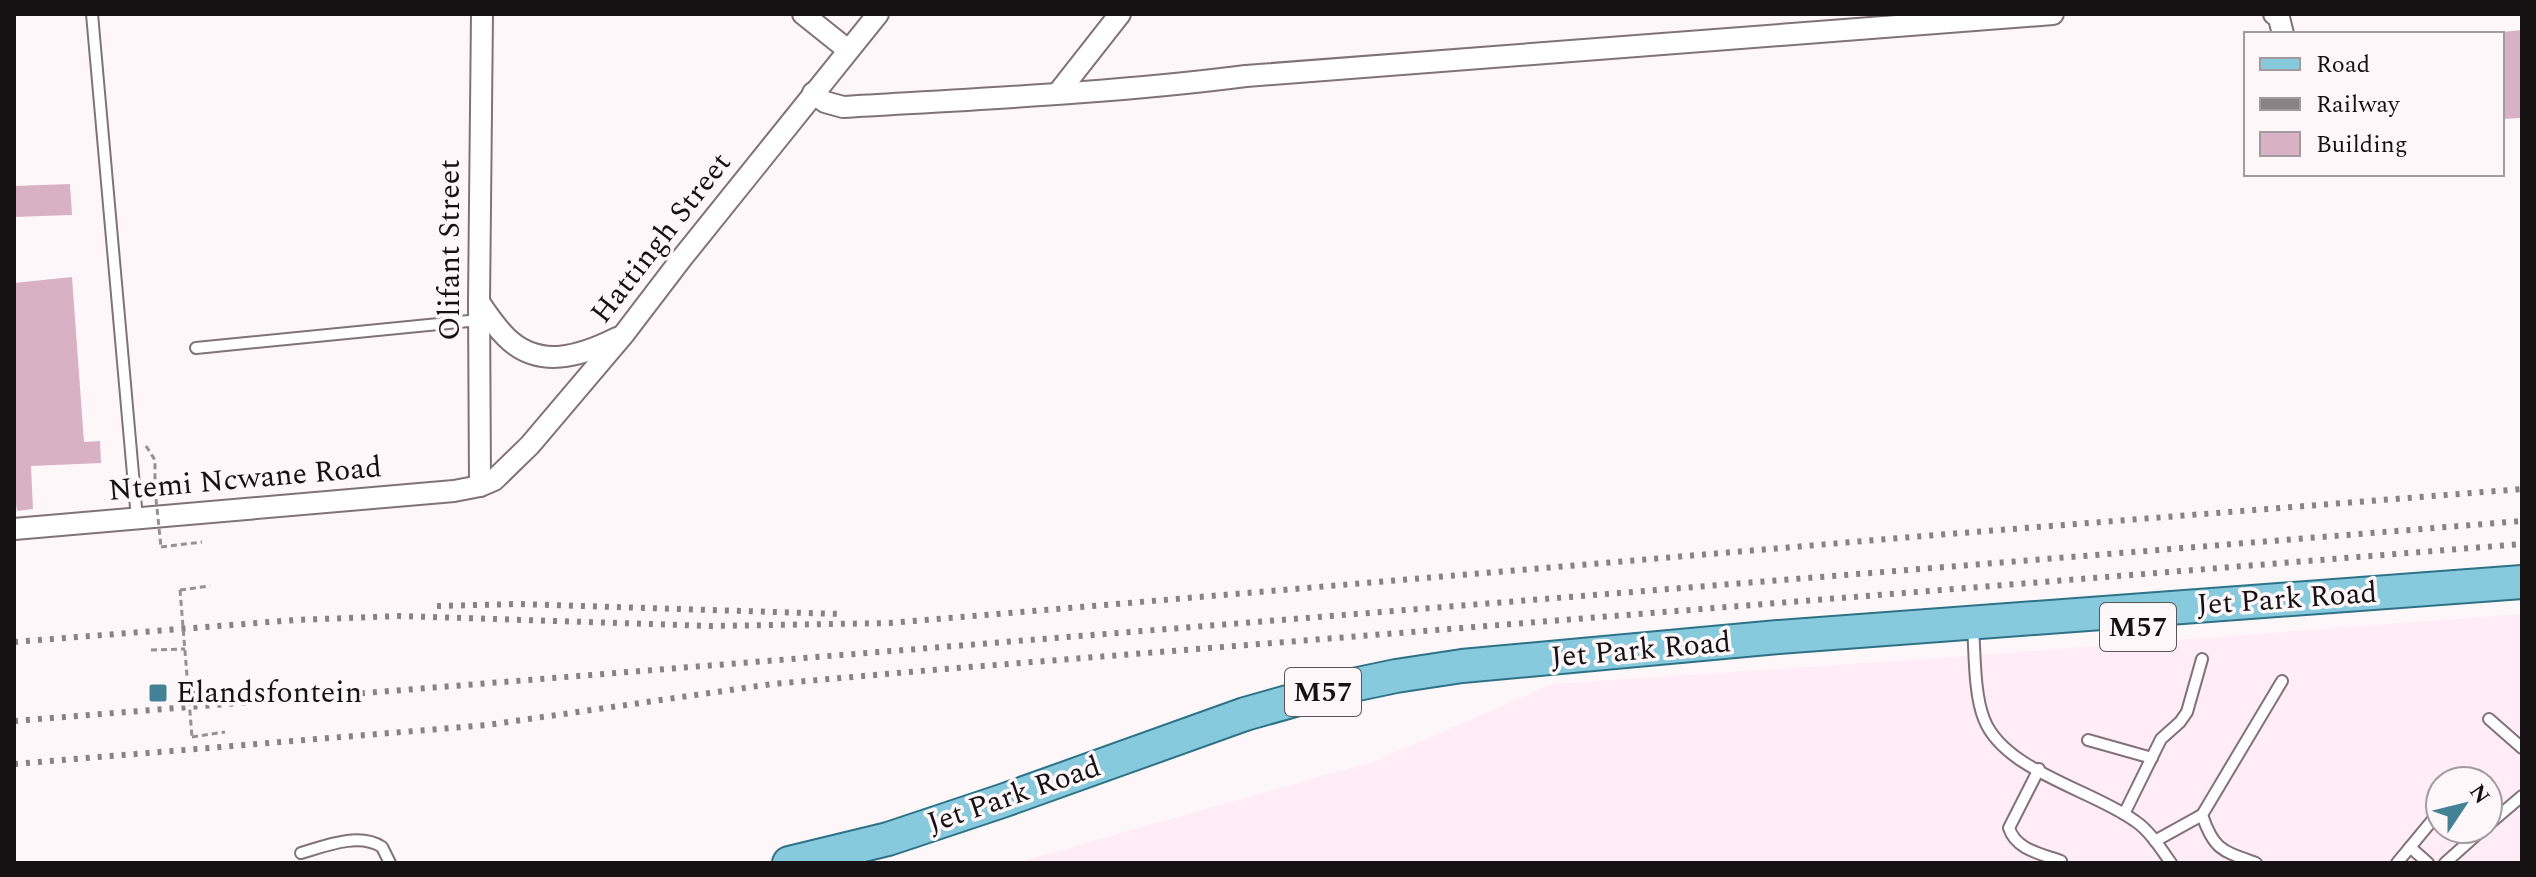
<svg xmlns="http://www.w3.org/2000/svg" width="2536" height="877" font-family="Spectral,serif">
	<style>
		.built { fill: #ffecf4; fill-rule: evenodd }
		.building { fill: #d9b1c4 }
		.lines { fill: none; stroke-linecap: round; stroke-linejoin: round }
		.lane-casing { stroke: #807278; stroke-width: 14 }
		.street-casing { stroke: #807278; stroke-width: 24 }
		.primary-casing { stroke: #2d7287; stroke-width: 36 }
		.path { stroke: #969092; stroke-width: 3; stroke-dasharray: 6 4; stroke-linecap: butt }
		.lane { stroke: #fff; stroke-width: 10 }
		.street { stroke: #fff; stroke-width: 20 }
		.primary { stroke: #88cadd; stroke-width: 32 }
		.rail { stroke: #888284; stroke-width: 6; stroke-dasharray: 4 8; stroke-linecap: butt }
		.path-bridge { stroke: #969092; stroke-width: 3; stroke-dasharray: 6 4; stroke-linecap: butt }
		.poi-dot { fill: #438296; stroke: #fdf7f9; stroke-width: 3 }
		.labels { text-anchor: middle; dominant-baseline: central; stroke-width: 7; stroke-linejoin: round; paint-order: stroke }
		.shield { fill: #fdf7f9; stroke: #5b5658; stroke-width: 2 }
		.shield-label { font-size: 28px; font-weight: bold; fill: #161113 }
		.street-label { font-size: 30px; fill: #161113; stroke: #fdf7f9 }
		.poi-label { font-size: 30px; fill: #161113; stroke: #fdf7f9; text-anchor: start }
	</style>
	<rect width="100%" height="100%" fill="#fdf7f9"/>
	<path class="built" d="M2522 614V863H1016L1376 761 1553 684 1940 658ZM2440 781H2488V829H2440Z"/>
	<g class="building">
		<polygon points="2522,30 2522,118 2502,119 2502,32"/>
		<polygon points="70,184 72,215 14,217 14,186"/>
		<polygon points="72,277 84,442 100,441 101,463 31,466 33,509 17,511 14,490 14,283"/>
	</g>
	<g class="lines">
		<defs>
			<g id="lane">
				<polyline points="92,14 137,519"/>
				<polyline points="196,348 479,320"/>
				<path d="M1973 627C1975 654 1974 694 1984 719 2004 771 2093 790 2135 821 2150 831 2161 849 2171 863"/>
				<polyline points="2489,719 2522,748"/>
				<polyline points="2088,740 2152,758"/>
				<path d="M2039 769 2009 828C2016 850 2042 854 2061 861"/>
				<polyline points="2124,814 2161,739 2180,722 2187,712 2202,659"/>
				<polyline points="2202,815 2282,681"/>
				<polyline points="2488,825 2522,796"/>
				<path d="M2155 841 2202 815C2214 850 2222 851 2256 863"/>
				<polyline points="2410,847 2428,863"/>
				<path d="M301 853C325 846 359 832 382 847L390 863"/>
				<polyline points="2397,863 2440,811"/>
				<polyline points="2445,863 2483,829"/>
			</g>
			<g id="street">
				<polyline points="803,14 848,50"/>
				<polyline points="2274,14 2279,18 2283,34"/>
				<path d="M813 93 825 102 843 107C977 99 1113 93 1246 76L2053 14"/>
				<polyline points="1058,93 1120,14"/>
				<path d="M479 302C487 314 496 327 506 337 539 370 581 356 617 338"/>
				<polyline points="480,486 479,302 482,14"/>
				<polyline points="14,529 454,491 480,486 494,480 530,445 624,334 682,258 878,14"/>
			</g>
			<polyline id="primary" points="789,863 888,839 1002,801 1245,714 1334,689 1396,676 1462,666 1778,637 2522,582"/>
		</defs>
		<use href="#lane" class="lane-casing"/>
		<use href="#street" class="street-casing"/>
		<use href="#primary" class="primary-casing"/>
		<g class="path">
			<polyline points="146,446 155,460 155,489"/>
			<polyline points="161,547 202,542"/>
			<polyline points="180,590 210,586"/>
			<polyline points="151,650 185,649"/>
			<polyline points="189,693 223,688"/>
			<polyline points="192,737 225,732"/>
		</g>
		<use href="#lane" class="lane"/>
		<use href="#street" class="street"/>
		<use href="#primary" class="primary"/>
		<g class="rail">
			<polyline points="437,606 517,604 841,614"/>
			<polyline points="14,642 295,620 400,616 712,626 890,623 1936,535 2522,489"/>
			<polyline points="14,721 2522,521"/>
			<polyline points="14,764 487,725 772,684 932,670 2522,544"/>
		</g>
		<g class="path-bridge">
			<polyline points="155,489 161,547"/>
			<polyline points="180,590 192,737"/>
		</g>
	</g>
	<rect class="poi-dot" x="148" y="683" width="20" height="20" rx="4"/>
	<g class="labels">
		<g class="shield">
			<rect x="2100" y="603" width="76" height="48" rx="6"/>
			<rect x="1285" y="668" width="76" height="48" rx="6"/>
		</g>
		<g class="shield-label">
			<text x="2138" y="627">M57</text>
			<text x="1323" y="692">M57</text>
		</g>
		<g class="street-label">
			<text transform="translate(661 238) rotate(-52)">Hattingh Street</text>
			<text transform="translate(450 250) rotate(-90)">Olifant Street</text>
			<text transform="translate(245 479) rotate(-5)">Ntemi Ncwane Road</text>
			<text transform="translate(2287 599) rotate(-4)">Jet Park Road</text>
			<text transform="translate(1641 650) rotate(-5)">Jet Park Road</text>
			<text transform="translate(1014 795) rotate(-19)">Jet Park Road</text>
		</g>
		<g class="poi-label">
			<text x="176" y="693">Elandsfontein</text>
		</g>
	</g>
	<rect width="2536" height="877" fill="none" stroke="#161113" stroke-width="32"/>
	<rect x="2244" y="32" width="260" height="144" fill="#fdf7f9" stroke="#a19b9d" stroke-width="2"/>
	<rect x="2260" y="58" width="40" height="12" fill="#88cadd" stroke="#a19b9d" stroke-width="2"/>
	<text x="2316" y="72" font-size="24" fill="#161113">Road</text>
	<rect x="2260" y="98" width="40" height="12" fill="#888284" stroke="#a19b9d" stroke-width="2"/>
	<text x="2316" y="112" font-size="24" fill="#161113">Railway</text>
	<rect x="2260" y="132" width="40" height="24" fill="#d9b1c4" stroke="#a19b9d" stroke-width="2"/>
	<text x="2316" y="152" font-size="24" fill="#161113">Building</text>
	<g transform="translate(2464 805) rotate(55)"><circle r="38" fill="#fdf7f9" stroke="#a19b9d" stroke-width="2"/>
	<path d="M0-6L14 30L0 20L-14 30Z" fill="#438296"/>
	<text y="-12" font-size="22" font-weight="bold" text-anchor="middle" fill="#161113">N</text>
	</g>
</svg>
